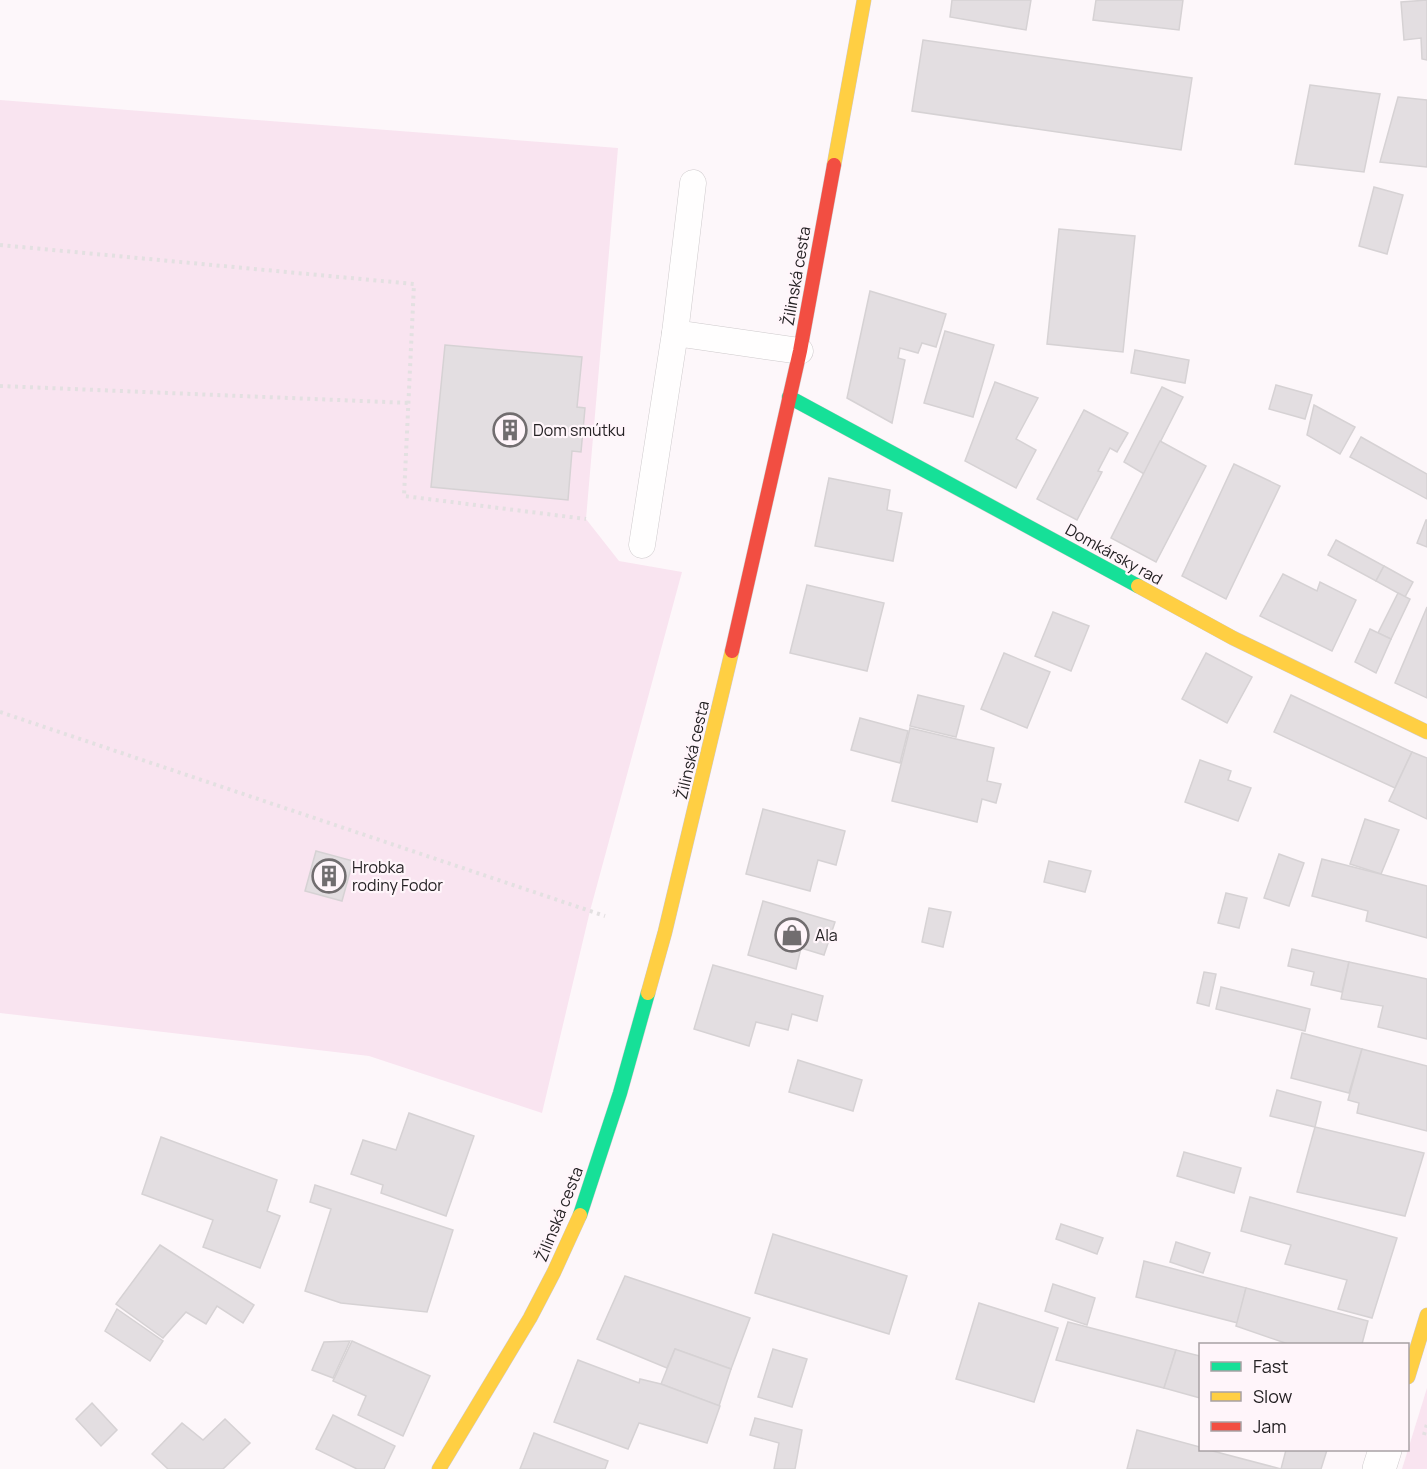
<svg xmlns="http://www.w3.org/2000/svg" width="1427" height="1469" font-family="Manrope,sans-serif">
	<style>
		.green { fill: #f9e4f0 }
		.building { fill: #e3dee1; stroke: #d6d2d4; stroke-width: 1.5 }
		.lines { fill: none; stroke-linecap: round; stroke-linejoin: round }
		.lane-casing { stroke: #cecacc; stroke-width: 27 }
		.street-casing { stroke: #cecacc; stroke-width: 34 }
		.fast-casing { stroke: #cecacc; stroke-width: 15 }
		.slow-casing { stroke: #cecacc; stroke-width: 15 }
		.jam-casing { stroke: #cecacc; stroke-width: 15 }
		.path { stroke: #e3e0e1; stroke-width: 4; stroke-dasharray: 3 4.5; stroke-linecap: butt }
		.lane { stroke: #fffefe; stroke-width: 26 }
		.street { stroke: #fffefe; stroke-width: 33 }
		.fast { stroke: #16e098; stroke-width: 14 }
		.slow { stroke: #ffcf43; stroke-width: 14 }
		.jam { stroke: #f24e42; stroke-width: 14 }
		.labels { text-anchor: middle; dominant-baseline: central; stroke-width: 4.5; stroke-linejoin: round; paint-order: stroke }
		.street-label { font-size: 16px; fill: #252224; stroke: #fff5fa }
		.poi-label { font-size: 16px; fill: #252224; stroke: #fff5fa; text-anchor: start }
	</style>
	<rect width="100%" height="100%" fill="#fdf7fa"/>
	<g class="green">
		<polygon points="0,100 618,148 586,519 619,561 682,572 590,911 542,1113 369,1056 0,1013"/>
		<polygon points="1427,1388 1427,1469 1402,1469"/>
	</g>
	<g class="building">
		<polygon points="952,0 1031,0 1026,30 950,17"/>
		<polygon points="1096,0 1183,0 1179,30 1093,20"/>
		<polygon points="1427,0 1427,60 1422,59 1421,38 1404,40 1401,2"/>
		<polygon points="923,40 1192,78 1181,150 912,111"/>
		<polygon points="1310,85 1380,94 1364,172 1295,164"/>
		<polygon points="1398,97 1427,100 1427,167 1380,162"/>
		<polygon points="1374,187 1403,195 1387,254 1359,246"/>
		<polygon points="1059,229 1135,236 1123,352 1047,344"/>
		<polygon points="870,291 946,314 936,347 922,343 918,353 900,348 898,358 905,360 892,423 847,398"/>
		<polygon points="945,331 994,345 973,417 924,403"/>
		<polygon points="445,345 582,357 577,407 585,408 581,452 572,451 568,500 431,487"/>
		<polygon points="1135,350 1189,360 1185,383 1131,373"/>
		<polygon points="995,382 1038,398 1016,439 1036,450 1016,488 965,461"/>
		<polygon points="1276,385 1312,395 1305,419 1269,409"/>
		<polygon points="1162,387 1183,397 1144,474 1124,462"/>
		<polygon points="1314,405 1355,427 1340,454 1307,435"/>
		<polygon points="1084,410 1128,433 1117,452 1110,448 1098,471 1102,472 1077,520 1037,499"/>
		<polygon points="1361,437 1427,474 1427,499 1350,457"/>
		<polygon points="1160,441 1206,466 1156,562 1111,538"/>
		<polygon points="1234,464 1280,486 1226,599 1182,576"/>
		<polygon points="829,478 890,490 887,510 902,513 893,561 815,546"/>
		<polygon points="1426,520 1427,520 1427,547 1417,543"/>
		<polygon points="1336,540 1384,566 1376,581 1328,555"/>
		<polygon points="1384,566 1413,582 1405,597 1376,581"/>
		<polygon points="1283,574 1317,591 1320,582 1356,600 1332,651 1260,616"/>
		<polygon points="807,585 884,603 867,671 790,653"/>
		<polygon points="1398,593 1410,599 1391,639 1378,633"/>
		<polygon points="1427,607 1427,698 1395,683"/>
		<polygon points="1053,612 1089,626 1071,671 1035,656"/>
		<polygon points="1370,629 1391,639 1376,673 1355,662"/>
		<polygon points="1004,653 1050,672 1027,728 981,709"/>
		<polygon points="1206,653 1252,677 1227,723 1182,699"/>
		<polygon points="918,695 964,706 956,737 910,726"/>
		<polygon points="1291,695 1412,752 1395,788 1274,732"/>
		<polygon points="860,718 908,731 900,763 851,750"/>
		<polygon points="910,728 994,748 987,781 1001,784 996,803 982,799 977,822 892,801"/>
		<polygon points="1412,752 1427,758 1427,819 1389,801"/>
		<polygon points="1200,760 1231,771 1228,780 1251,788 1238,821 1185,802"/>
		<polygon points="763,809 845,831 836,865 818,860 810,891 746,874"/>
		<polygon points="1365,819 1399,830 1381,874 1350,864"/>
		<polygon points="316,851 353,861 342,901 305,891"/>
		<polygon points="1279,854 1304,863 1289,906 1264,898"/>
		<polygon points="1322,859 1427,886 1427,938 1366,921 1368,911 1312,896"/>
		<polygon points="1049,861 1091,871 1085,892 1044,882"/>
		<polygon points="1226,893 1247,898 1239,928 1218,923"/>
		<polygon points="763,901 835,922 824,955 801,948 796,969 748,955"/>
		<polygon points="929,908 951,912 943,947 922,942"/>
		<polygon points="1292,949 1349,962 1342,992 1311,985 1314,972 1288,966"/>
		<polygon points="1349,962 1427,979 1427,1039 1378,1027 1383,1006 1341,999"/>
		<polygon points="713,965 823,996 817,1021 792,1014 788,1030 756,1022 749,1046 694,1029"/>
		<polygon points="1204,972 1216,974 1209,1006 1197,1003"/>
		<polygon points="1221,987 1310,1009 1305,1031 1216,1009"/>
		<polygon points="1302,1033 1362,1049 1349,1093 1291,1078"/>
		<polygon points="1362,1049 1427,1066 1427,1131 1357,1113 1359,1103 1348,1100"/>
		<polygon points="798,1060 862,1080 853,1111 789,1092"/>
		<polygon points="1277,1090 1321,1102 1315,1127 1270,1116"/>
		<polygon points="409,1113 474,1136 446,1216 381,1193 383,1185 351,1174 363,1140 396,1150"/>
		<polygon points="1315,1127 1424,1153 1405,1216 1297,1192"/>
		<polygon points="161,1137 277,1180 267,1211 280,1216 260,1268 203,1247 213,1220 142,1194"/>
		<polygon points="1184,1152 1241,1168 1234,1193 1177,1176"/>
		<polygon points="315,1185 453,1230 427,1312 341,1303 305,1291 331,1209 310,1202"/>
		<polygon points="1250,1197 1397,1238 1372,1318 1338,1309 1347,1280 1285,1264 1291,1245 1241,1231"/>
		<polygon points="1061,1224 1103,1238 1097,1254 1056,1239"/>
		<polygon points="773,1234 907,1276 889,1334 755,1293"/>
		<polygon points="1176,1242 1210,1253 1203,1273 1170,1262"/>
		<polygon points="160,1245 254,1305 243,1323 217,1306 206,1324 186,1312 163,1338 116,1304"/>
		<polygon points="1144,1261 1246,1288 1238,1323 1136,1297"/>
		<polygon points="625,1276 750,1318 731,1369 675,1349 667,1368 597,1339"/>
		<polygon points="1053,1284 1095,1298 1087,1325 1045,1311"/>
		<polygon points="1246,1288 1368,1321 1362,1344 1288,1344 1236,1326"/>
		<polygon points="979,1303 1058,1328 1034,1402 956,1379"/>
		<polygon points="117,1309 163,1341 150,1361 105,1331"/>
		<polygon points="1068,1322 1176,1350 1164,1388 1056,1360"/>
		<polygon points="350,1341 333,1378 312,1370 324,1342"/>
		<polygon points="352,1341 430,1376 403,1436 358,1415 366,1396 333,1381"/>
		<polygon points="675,1349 731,1369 719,1406 661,1384"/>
		<polygon points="773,1349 807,1359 792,1407 758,1397"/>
		<polygon points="1176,1350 1200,1356 1200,1398 1164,1388"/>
		<polygon points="578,1360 639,1383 640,1379 661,1384 720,1406 707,1443 639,1423 628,1449 554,1422"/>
		<polygon points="92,1403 117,1430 101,1446 76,1419"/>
		<polygon points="333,1415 395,1446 384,1469 357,1469 316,1449"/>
		<polygon points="755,1418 802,1430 795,1469 774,1469 779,1443 750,1435"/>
		<polygon points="225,1419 250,1443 223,1469 168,1469 152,1454 182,1423 203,1440"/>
		<polygon points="1137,1430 1200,1447 1200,1450 1209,1450 1281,1469 1127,1469"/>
		<polygon points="534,1433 608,1461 605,1469 520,1469"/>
		<polygon points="1286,1450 1327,1450 1321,1469 1281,1469"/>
	</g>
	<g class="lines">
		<defs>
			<g id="lane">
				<polyline points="675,333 693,183"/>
				<polyline points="642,545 675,333 800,351"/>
			</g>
			<polyline id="street" points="1379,1469 1385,1450"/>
			<g id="fast">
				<polyline points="789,397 1138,586"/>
				<polyline points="580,1215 620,1093 648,993"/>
			</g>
			<g id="slow">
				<polyline points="834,165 864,0"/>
				<polyline points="1138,586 1233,638 1427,732"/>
				<polyline points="648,993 665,932 732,651"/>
				<polyline points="1408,1377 1427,1315"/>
				<polyline points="439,1469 530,1318 554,1272 580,1215"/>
			</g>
			<polyline id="jam" points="732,651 800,351 834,165"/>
		</defs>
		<use href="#lane" class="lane-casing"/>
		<use href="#street" class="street-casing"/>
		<use href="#fast" class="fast-casing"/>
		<use href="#slow" class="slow-casing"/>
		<use href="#jam" class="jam-casing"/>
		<g class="path">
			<polyline points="0,245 414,284 404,496 586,519"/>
			<polyline points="0,386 410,403"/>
			<polyline points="0,712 605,916"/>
			<polyline points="1424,1435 1427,1424"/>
		</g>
		<use href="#lane" class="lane"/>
		<use href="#street" class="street"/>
		<use href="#fast" class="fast"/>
		<use href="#slow" class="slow"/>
		<use href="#jam" class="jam"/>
	</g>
	<defs>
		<symbol id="building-ring" viewBox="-11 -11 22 22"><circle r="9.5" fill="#fff5fa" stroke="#716d6f" stroke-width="1.5"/><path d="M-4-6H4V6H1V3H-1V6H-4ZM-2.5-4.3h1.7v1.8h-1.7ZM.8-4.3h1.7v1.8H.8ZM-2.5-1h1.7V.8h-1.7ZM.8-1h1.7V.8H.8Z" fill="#716d6f"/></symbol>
		<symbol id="shop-ring" viewBox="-11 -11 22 22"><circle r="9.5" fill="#fff5fa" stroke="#716d6f" stroke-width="1.5"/><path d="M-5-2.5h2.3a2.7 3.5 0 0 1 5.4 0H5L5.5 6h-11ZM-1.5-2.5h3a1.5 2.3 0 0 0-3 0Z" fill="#716d6f"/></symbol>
	</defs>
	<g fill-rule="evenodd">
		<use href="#building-ring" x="491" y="411" width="38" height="38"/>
		<use href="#building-ring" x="310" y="857" width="38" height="38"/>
		<use href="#shop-ring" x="773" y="916" width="38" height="38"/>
	</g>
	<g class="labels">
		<g class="street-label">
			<text transform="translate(796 276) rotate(-80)">Žilinská cesta</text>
			<text transform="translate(1114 554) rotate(29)">Domkársky rad</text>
			<text transform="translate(692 750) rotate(-77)">Žilinská cesta</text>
			<text transform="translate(559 1214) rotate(-68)">Žilinská cesta</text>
		</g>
		<g class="poi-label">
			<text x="533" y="430">Dom smútku</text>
			<text x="352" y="867">Hrobka<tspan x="352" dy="18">rodiny Fodor</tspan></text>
			<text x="815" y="935">Ala</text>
		</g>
	</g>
	<rect x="1199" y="1343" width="210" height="108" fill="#fff5fa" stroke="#a8a1a4" stroke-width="1.5"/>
	<rect x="1211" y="1362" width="30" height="9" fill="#16e098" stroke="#a8a1a4" stroke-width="1.5"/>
	<text x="1253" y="1373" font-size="18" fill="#252224">Fast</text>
	<rect x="1211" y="1392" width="30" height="9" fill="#ffcf43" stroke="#a8a1a4" stroke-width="1.5"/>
	<text x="1253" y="1403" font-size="18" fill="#252224">Slow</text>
	<rect x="1211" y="1422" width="30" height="9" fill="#f24e42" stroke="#a8a1a4" stroke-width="1.5"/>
	<text x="1253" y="1433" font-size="18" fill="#252224">Jam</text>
</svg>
